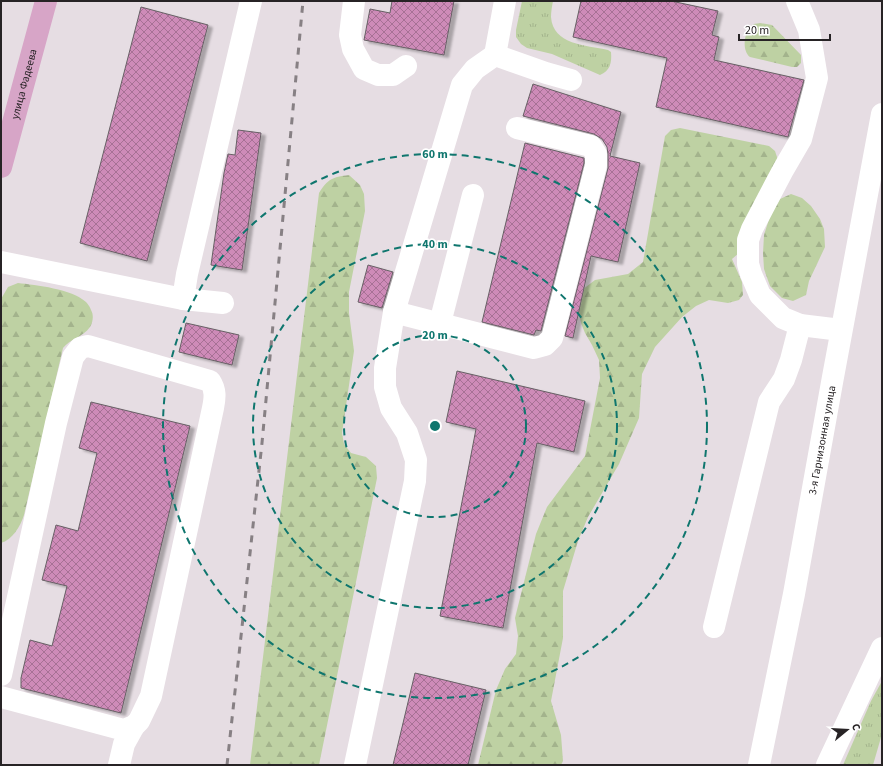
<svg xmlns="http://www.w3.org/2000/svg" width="883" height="766" font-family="'Source Sans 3',sans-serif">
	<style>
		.grass { fill: url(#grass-tufts) }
		.forest { fill: url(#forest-firs) }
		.building { fill: url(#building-cross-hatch); stroke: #676065; filter: url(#shadow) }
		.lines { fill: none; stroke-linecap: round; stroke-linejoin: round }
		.minor { stroke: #fff; stroke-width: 22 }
		.major { stroke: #d7a5c7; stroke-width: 22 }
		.rail { stroke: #878084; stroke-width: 3; stroke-dasharray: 7 7; stroke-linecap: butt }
		.ring { fill: none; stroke: #0f766e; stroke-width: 2; stroke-dasharray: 7 5 }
		.labels { text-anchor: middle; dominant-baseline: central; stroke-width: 3.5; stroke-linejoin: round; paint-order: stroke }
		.street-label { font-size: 11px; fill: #272325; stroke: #fff }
		.centre { fill: #0f766e; stroke: #fff; stroke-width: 2 }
		.ring-label { font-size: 12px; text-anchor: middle; font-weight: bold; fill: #0f766e; stroke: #fff; stroke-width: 3.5; stroke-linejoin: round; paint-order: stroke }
	</style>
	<defs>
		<pattern id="grass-tufts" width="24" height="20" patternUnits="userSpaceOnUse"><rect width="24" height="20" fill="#bed1a3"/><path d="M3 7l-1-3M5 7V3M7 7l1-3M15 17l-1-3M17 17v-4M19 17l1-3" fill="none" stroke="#a3b38c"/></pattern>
		<pattern id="forest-firs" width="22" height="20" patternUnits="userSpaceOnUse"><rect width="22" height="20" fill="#bed1a3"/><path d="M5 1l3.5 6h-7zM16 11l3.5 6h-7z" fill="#a3b38c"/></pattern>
		<pattern id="building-cross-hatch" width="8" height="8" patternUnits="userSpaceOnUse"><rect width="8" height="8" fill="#ce8bb8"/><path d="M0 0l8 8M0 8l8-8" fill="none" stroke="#a77195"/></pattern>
		<filter id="shadow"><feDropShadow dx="4.5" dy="2.5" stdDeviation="1" flood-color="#0004"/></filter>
	</defs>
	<rect width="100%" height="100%" fill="#e6dde3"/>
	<g class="grass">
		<path d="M522 1H553C552 6 551 12 551 17 553 45 586 45 608 50L611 52C612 63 610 71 600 75L552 54 527 48 521 44 516 37V30Z"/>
		<polygon points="882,681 882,734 873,765 843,765 871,701"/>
	</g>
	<g class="forest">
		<path d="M760 23 772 25 801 55V63L797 67H792L750 57C741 50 744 30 754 24 755 24 759 23 760 23Z"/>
		<polygon points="680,128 769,146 775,151 778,160 739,253 732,259 742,282 743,295 739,300 728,303 709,300 696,306 682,317 655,347 642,374 639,418 619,464 588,517 578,541 563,591 563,638 551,701 561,735 563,761 561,765 478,765 496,690 505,669 516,654 518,636 515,618 536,534 547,507 585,456 600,378 599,360 592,345 585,333 581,323 578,308 582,290 595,280 628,274 643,262 665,136 671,130"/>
		<path d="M349 175 360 185 364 194 365 211 349 292V313L354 351 342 433 344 444 351 453 366 457 376 466 377 478 319 765H250L319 193C328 179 332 177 349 175Z"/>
		<polygon points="791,194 802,198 811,206 820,219 824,229 825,247 809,281 806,295 793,301 782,298 770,286 764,269 763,253 764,235 770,216 780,199"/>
		<path d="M18 283C36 285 72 289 86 302 88 304 90 307 91 310 94 315 93 322 90 327 83 337 70 339 63 348L24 515C20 527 13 539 1 543V299L8 287Z"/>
	</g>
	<g class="building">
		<polygon points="392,1 454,1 444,55 364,40 370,9 390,13"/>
		<polygon points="581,1 671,1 718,11 712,35 719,37 714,60 804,80 788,137 656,107 667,58 573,37"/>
		<polygon points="141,7 208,25 147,261 80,243"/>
		<polygon points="533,84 621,112 610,156 640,163 618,262 591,256 573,338 565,336 608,168 608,154 607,147 602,139 594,134 523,116"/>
		<polygon points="238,130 261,133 242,270 211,265 224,173 228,154 235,155"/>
		<polygon points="525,143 584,158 584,163 541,331 536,330 534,335 482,322"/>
		<polygon points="368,265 393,272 382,308 358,302"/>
		<polygon points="186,323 239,335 232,365 179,352"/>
		<polygon points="457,371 585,401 574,452 537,443 503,628 440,616 476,429 446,422"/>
		<polygon points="91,402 190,426 121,713 21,688 21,678 30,640 52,646 67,586 42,580 56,525 78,531 97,453 79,448"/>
		<polygon points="415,673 486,690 468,765 393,765"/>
	</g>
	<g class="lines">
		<g class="minor">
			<polyline points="354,1 350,35 353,49 364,69 378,75 393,75 406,66"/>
			<polyline points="797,1 809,30 817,78 801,139 783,170 752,229 748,240 748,264 751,274 760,295 783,318 800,325 841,330"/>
			<polyline points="495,55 505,1"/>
			<polyline points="1,262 183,299 223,303"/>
			<polyline points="183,299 187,274 251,1"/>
			<polyline points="394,312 534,348 545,345 552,338 596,165 596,154 591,146 517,128"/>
			<polyline points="440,323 473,195"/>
			<polyline points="714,627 769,402 784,379 791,360 800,325"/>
			<path d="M1 675 56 423 73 357 80 348 88 346 210 381C216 390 215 398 213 408L151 696 139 721 134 726 124 730 1 697"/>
			<polyline points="119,765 124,744 134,726"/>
			<polyline points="355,765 415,481 416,460 407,433 391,408 385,387 385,368 394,312 462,85 475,69 495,55 546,73 571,80"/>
			<path id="s1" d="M759 765 794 594 833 377 882 114"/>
			<polyline points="827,765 882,648"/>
		</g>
		<path class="major" id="s2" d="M1 167 46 1"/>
		<polyline class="rail" points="227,765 262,443 303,1"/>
	</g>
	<g class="ring">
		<circle cx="435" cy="426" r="91"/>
		<circle cx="435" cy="426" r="182"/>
		<circle cx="435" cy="426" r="272"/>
	</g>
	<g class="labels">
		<g class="street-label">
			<text stroke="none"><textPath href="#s2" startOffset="86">улица Фадеева</textPath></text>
			<text stroke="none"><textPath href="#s1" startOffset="331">3-я Гарнизонная улица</textPath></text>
		</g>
	</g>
	<circle cx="435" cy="426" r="6" class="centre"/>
	<g class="ring-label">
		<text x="435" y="158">60 m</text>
		<text x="435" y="248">40 m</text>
		<text x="435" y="339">20 m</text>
	</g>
	<rect width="883" height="766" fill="none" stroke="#272325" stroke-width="4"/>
	<g transform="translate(847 730) rotate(72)" stroke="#ffffff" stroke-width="3" paint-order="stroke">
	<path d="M0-3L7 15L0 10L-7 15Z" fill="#272325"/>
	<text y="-6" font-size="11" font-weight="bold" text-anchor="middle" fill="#272325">С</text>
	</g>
	<path d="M739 34v6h91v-6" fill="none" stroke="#272325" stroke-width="2"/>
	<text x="745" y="34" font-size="12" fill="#272325" stroke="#ffffff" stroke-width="3" paint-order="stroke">20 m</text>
</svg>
